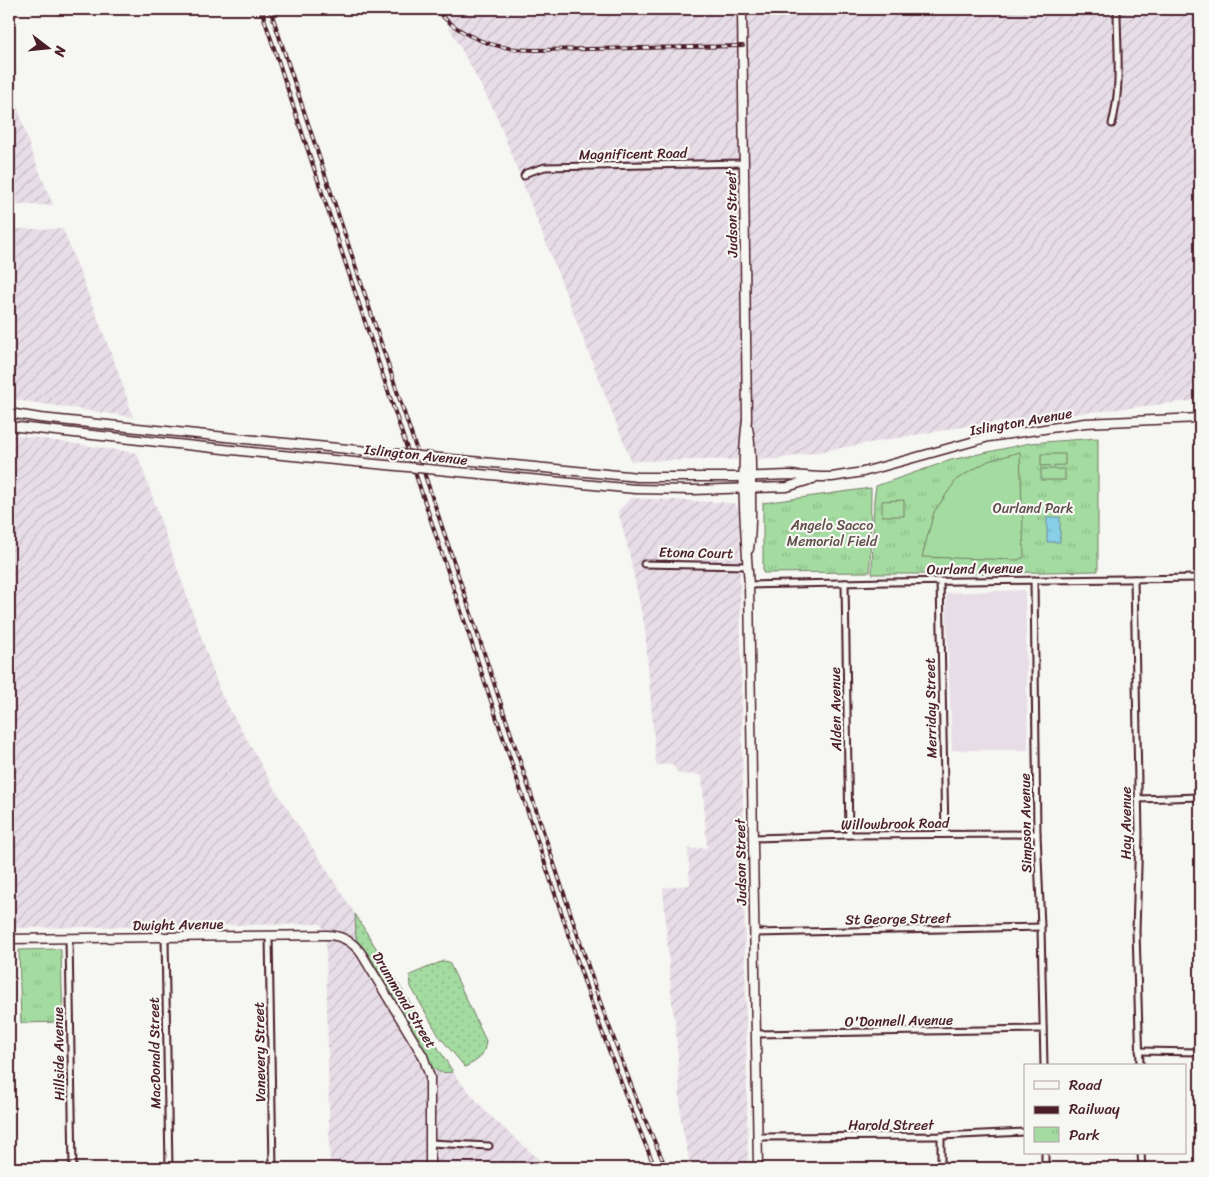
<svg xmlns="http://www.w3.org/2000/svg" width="1209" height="1177" font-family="Sriracha,sans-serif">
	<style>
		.built { fill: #e7dde7 }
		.industrial { fill: url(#industrial-furrows) }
		.grass { fill: url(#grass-dots); stroke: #767d66 }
		.park { fill: url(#park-tufts); stroke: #767d66 }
		.garden { fill: #a3dba0; stroke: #767d66 }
		.water { fill: url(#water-ripples); stroke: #6f899c }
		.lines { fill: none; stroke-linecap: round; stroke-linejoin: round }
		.street-casing { stroke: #4a1f2b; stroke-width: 9 }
		.secondary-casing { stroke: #4a1f2b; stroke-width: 11 }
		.street { stroke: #f6f6f2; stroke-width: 5 }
		.secondary { stroke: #f6f6f2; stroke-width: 8 }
		.rail-casing { stroke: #4a1f2b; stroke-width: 4 }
		.rail { stroke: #f6f6f2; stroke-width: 2; stroke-dasharray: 5.5; stroke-linecap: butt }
		.secondary-bridge-casing { stroke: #4a1f2b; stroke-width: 11; stroke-linecap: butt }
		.secondary-bridge { stroke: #f6f6f2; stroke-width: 8 }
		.labels { text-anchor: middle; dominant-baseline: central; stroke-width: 4.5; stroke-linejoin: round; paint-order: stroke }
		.street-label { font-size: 14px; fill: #4a1f2b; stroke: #f6f6f2 }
		.park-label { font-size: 14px; fill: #604e48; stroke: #f6f6f2 }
	</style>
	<defs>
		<pattern id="industrial-furrows" width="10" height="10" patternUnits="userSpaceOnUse" patternTransform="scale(1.25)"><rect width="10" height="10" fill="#e7dde7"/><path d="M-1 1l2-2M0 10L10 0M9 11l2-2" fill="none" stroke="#c8bdc6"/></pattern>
		<pattern id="grass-dots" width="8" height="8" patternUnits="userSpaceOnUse" patternTransform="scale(1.25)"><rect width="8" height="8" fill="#a3dba0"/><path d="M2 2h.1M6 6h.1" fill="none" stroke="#8ebc8a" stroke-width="1.8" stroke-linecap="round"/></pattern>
		<pattern id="park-tufts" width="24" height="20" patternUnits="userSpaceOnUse" patternTransform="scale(1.25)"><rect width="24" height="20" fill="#a3dba0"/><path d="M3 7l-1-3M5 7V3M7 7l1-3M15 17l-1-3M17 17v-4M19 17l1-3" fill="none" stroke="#8ebc8a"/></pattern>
		<pattern id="water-ripples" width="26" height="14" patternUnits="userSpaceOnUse" patternTransform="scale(1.25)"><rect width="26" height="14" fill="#87d0e7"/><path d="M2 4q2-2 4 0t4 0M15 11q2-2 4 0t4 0" fill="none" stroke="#76b2c6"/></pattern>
	</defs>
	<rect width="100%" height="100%" fill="#f6f6f2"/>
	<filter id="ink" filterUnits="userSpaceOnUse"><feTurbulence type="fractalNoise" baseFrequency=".02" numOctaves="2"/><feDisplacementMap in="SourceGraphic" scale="10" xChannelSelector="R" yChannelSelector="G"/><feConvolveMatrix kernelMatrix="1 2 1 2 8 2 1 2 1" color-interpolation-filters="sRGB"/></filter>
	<g filter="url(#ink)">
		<polygon class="built" points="1025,590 1028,750 952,750 946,593"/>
		<g class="industrial">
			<polygon points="9,9 14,9 16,101 30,148 53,205 9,205"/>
			<polygon points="439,9 1200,9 1200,400 973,425 777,459 631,461 495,112 464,54"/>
			<polygon points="9,229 63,229 118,371 133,417 9,399"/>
			<polygon points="9,434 137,453 221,694 273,786 355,914 457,1078 487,1113 548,1168 330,1168 326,950 326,935 321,924 9,928"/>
			<polygon points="631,498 733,503 739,509 748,1168 691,1168 681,1121 676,1028 672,1002 663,888 690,885 688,849 707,848 702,775 679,774 672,764 656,765 645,629 629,552 618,511"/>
		</g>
		<g class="grass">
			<path d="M355 914 453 1072C436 1074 433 1071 427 1055L369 955 356 939Z"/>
			<path d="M443 961 449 962 486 1041C484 1057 479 1060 465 1067L439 1036 411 987 410 975Z"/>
		</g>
		<g class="park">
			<polygon points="1098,438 1098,571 937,574 872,574 874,499 876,486 951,460 1030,443"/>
			<polygon points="871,488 870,572 763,573 763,503"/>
			<polygon points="59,949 61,950 61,952 63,1022 21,1023 19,950"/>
		</g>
		<g class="garden">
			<polygon points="1020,452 1024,557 1018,560 922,557 934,512 957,479 988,461"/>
			<polygon points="1041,454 1065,454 1065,465 1041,466"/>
			<rect x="1041" y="469" width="24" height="11"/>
			<polygon points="904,500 904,516 882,516 882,501"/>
		</g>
		<rect class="water" x="1047" y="517" width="13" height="25"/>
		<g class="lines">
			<defs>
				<g id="street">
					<path d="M1112 124C1122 87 1117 47 1117 9"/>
					<polyline points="524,176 526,173 545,167 744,163"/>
					<polyline points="644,564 748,566"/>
					<polyline points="1134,579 1139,835 1136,931 1140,1066"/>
					<polyline points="1034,580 1037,834 1041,927 1044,1066"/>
					<polyline points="940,581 945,834"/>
					<polyline points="845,583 849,835"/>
					<polyline points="749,585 888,582 1200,578"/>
					<polyline points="1138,799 1200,797"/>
					<polyline points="753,838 849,835 1037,834"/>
					<polyline points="755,933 1041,927"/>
					<polyline points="269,936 273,1168"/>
					<polyline points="165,938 169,1168"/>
					<polyline points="69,939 73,1168"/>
					<polyline points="756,1034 1043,1029"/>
					<polyline points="1139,1051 1200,1052"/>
					<polyline points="758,1137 941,1136 1025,1132"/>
					<polyline points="430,1143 489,1146"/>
					<polyline points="1045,1153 1045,1168"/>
					<polyline points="1141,1153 1142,1168"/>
					<polyline points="941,1168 941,1136"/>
				</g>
				<g id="secondary">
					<path d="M742 9 747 419C740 474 745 530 749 585L758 1168"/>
					<polyline points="9,413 40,418 255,440"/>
					<polyline points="9,426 251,452"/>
					<path d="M748 428C752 448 751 470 751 490 751 510 752 529 749 549"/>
					<polyline points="638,477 735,477 789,475 820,477 832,477 863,472 989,437 1085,423 1200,418"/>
					<polyline points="635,489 693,490 787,487 813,479"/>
					<path d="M9 939 326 935C341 935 352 941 361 953L423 1056 430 1077V1168"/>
				</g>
			</defs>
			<use href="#street" class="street-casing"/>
			<use href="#secondary" class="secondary-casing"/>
			<use href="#street" class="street"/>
			<use href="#secondary" class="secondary"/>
			<defs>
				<g id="rail">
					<polyline points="261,9 591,1002 629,1104 655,1168"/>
					<polyline points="270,9 599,999 637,1101 666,1168"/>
					<path d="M435 9C463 39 496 50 537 50L743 46"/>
				</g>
			</defs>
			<use href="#rail" class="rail-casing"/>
			<use href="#rail" class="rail"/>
			<defs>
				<g id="secondary-bridge">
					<polyline points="255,440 638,477"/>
					<polyline points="251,452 635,489"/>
				</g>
			</defs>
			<use href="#secondary-bridge" class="secondary-bridge-casing"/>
			<use href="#secondary-bridge" class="secondary-bridge"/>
		</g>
	</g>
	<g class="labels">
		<g class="street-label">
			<text transform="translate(633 154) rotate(-1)">Magnificent Road</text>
			<text transform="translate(732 214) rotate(-91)">Judson Street</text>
			<text transform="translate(1021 422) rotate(-10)">Islington Avenue</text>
			<text transform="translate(416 455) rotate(6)">Islington Avenue</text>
			<text transform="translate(696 553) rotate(1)">Etona Court</text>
			<text transform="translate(975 569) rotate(-1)">Ourland Avenue</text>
			<text transform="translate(931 708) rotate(-91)">Merriday Street</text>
			<text transform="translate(836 709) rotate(-91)">Alden Avenue</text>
			<text transform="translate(1026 823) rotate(-91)">Simpson Avenue</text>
			<text transform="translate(1126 823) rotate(-90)">Hay Avenue</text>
			<text transform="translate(895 824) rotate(-1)">Willowbrook Road</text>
			<text transform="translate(741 862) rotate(-91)">Judson Street</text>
			<text transform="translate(898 919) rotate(-1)">St George Street</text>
			<text transform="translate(178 925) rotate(-1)">Dwight Avenue</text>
			<text transform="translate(404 1000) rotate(59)">Drummond Street</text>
			<text transform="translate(899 1021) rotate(-1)">O'Donnell Avenue</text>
			<text transform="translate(260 1052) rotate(-91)">Vanevery Street</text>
			<text transform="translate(155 1053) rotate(-91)">MacDonald Street</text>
			<text transform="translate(59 1054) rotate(-91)">Hillside Avenue</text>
			<text x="891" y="1125">Harold Street</text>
		</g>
		<g class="park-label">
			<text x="1033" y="508">Ourland Park</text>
			<text x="832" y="525">Angelo Sacco<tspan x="832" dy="16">Memorial Field</tspan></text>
		</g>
	</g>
	<rect width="1209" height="1177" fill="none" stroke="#f6f6f2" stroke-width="30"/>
	<rect x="15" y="15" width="1179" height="1147" fill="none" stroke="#4a1f2b" stroke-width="2" filter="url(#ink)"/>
	<rect x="1024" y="1064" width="162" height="90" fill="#f6f6f2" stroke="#b1a0a2"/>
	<rect x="1034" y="1081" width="25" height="8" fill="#f6f6f2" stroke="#b1a0a2"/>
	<text x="1069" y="1090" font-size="15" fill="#4a1f2b">Road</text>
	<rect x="1034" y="1106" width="25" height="8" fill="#4a1f2b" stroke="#b1a0a2"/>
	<text x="1069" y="1114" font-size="15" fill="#4a1f2b">Railway</text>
	<rect x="1034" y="1127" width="25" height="15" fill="url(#park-tufts)" stroke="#b1a0a2"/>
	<text x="1069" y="1140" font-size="15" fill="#4a1f2b">Park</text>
	<g transform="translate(48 48) rotate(106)" stroke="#f6f6f2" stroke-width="4" paint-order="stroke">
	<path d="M0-4L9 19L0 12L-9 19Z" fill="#4a1f2b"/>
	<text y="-8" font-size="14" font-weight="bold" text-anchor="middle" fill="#4a1f2b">N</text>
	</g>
</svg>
